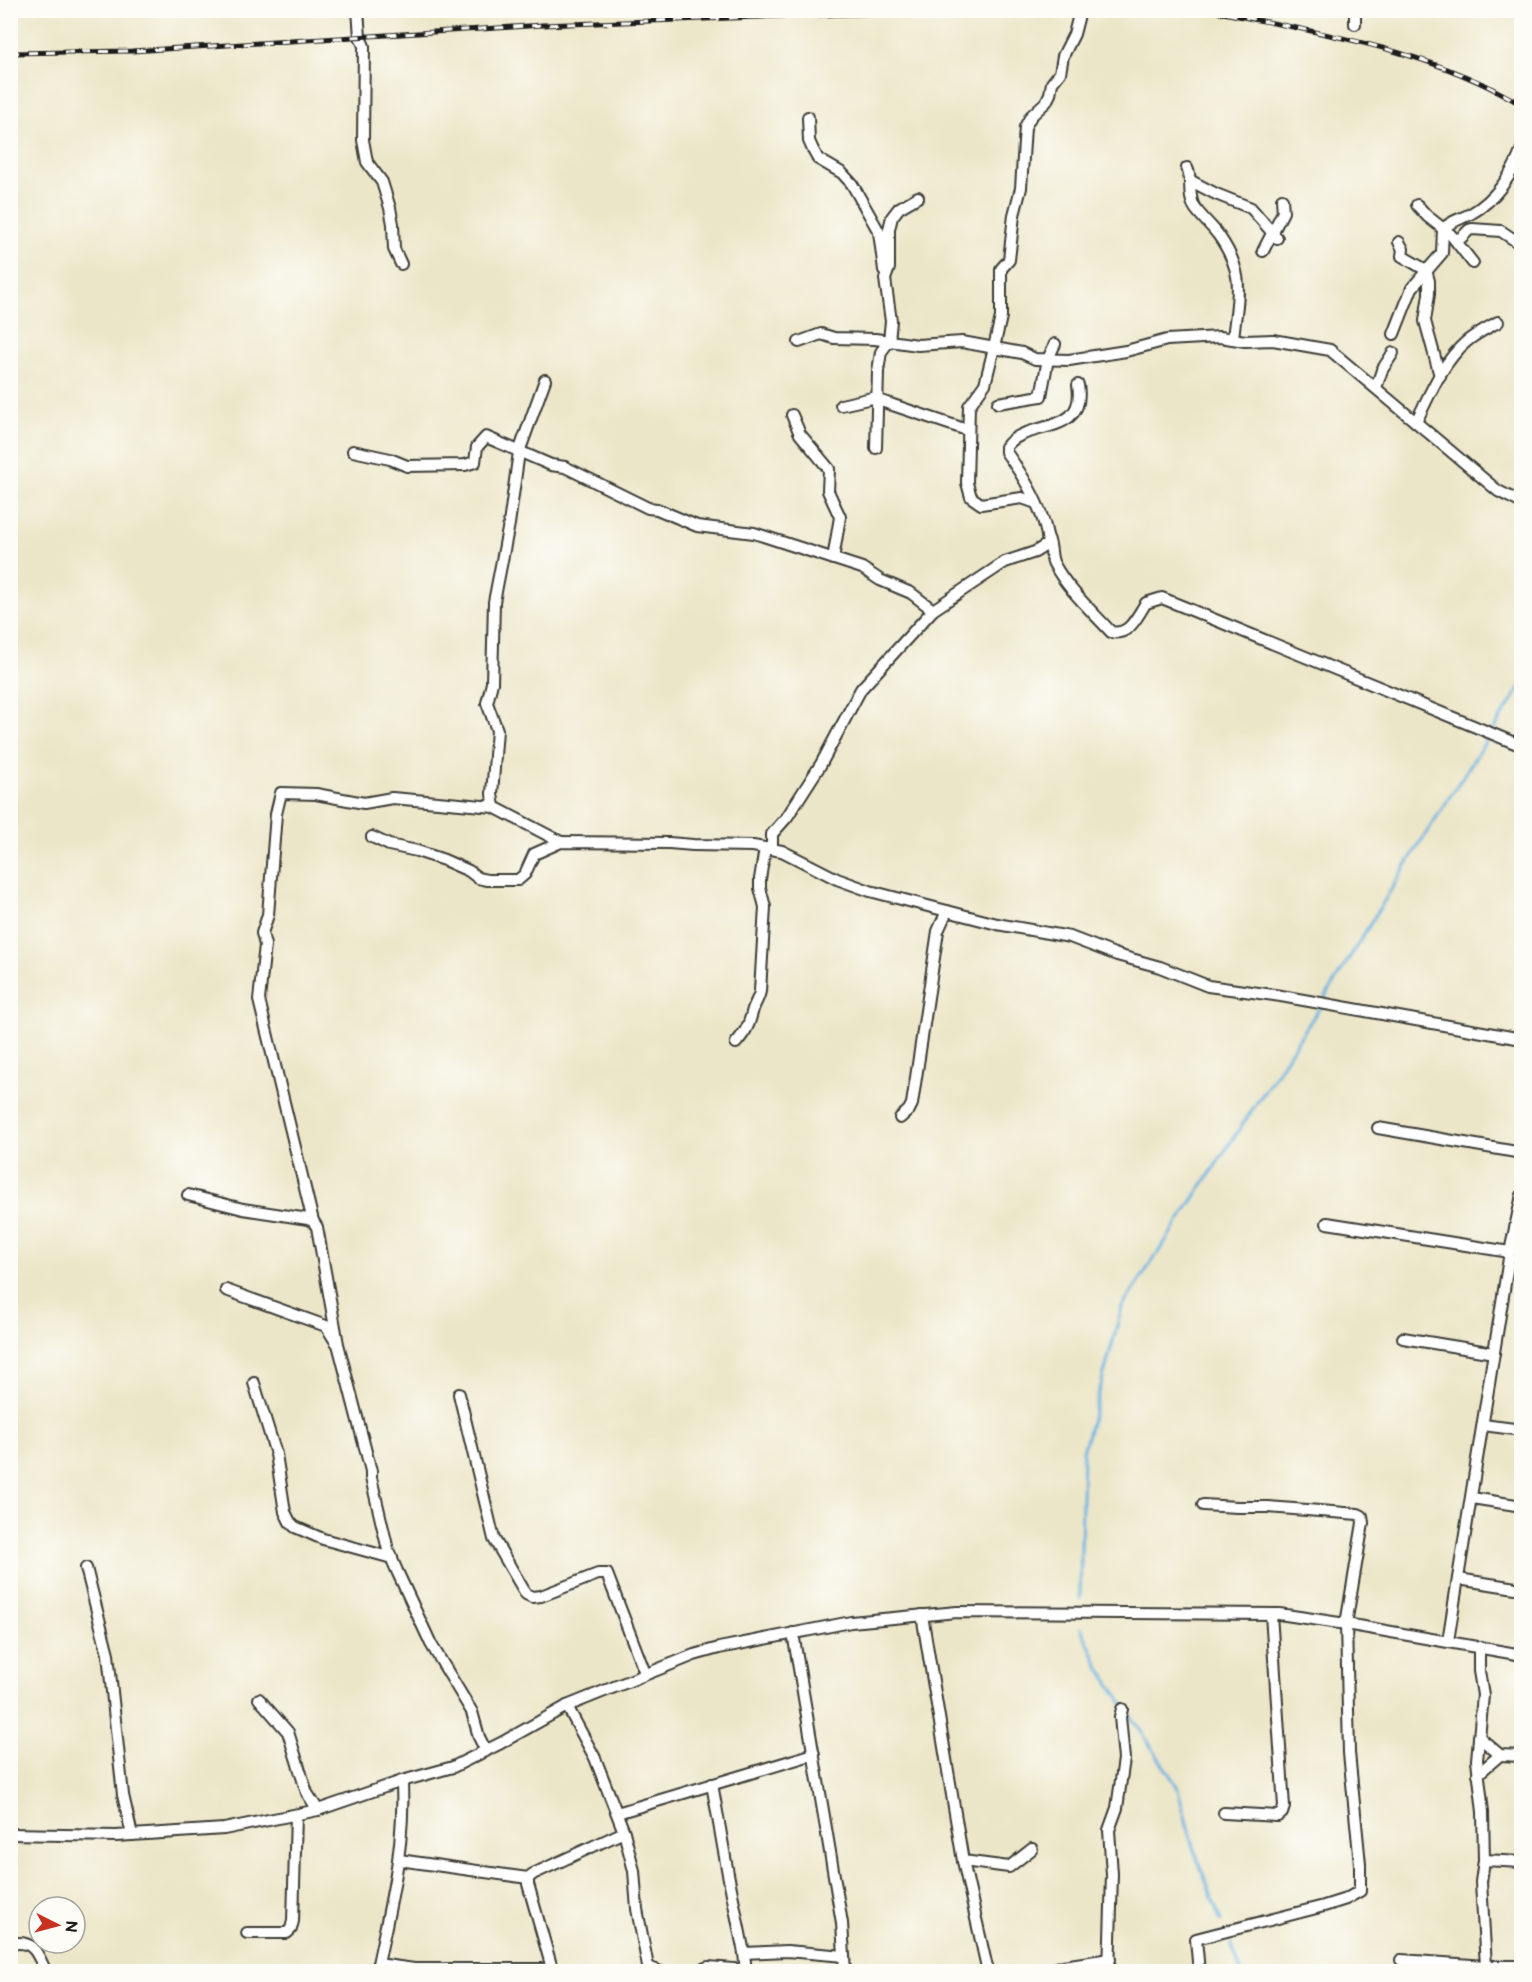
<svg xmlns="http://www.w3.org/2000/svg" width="1532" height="1982" font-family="'Balsamiq Sans',sans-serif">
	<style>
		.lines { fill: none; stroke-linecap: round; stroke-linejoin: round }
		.stream { stroke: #69b2e1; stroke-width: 3 }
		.street-casing { stroke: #3b3a36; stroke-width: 14 }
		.street { stroke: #fff; stroke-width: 10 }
		.rail-casing { stroke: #1c1c1c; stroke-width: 5 }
		.rail { stroke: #fdfcf7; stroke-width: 3; stroke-dasharray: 9; stroke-linecap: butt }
	</style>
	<rect width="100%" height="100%" fill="#fdfcf7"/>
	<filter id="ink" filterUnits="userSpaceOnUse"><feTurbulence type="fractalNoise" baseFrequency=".0167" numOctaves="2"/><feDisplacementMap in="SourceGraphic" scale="12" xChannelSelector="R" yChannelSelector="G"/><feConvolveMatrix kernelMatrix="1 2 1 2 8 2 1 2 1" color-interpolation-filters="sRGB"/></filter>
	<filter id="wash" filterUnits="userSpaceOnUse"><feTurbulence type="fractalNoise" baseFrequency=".008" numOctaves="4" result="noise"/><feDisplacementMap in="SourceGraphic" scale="24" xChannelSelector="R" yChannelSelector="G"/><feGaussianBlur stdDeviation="1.35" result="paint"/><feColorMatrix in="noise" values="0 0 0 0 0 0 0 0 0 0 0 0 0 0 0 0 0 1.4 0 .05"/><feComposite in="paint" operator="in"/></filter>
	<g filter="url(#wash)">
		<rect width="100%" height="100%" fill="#ece6c8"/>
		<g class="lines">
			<g class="stream">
				<polyline points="1323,1001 1416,849 1522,685"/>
				<polyline points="1080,1598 1083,1452 1122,1307 1320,1007"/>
				<polyline points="1081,1628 1099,1667 1177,1786 1193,1847 1221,1921"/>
				<polyline points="1231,1944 1241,1972"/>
			</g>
		</g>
	</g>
	<g filter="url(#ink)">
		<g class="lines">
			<defs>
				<g id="street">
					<polyline points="358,10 360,37 364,46 363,140 367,162 382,182 390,208 393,224 394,249 401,264"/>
					<polyline points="1355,24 1355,10"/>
					<polyline points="808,117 809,141 813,150 818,159 842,173 852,184 879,232 884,270"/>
					<path d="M1187 168C1193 180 1187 197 1195 208 1202 218 1212 226 1219 236 1247 276 1237 296 1233 339"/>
					<polyline points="1191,181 1216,194 1251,208 1277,238"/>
					<polyline points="1417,205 1427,216 1451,235 1473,263"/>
					<polyline points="1455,239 1461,238 1469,230 1472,229 1501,231 1519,243 1522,242"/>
					<polyline points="1399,242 1403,249 1402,256 1426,270 1429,281 1429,294 1425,321 1440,376"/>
					<polyline points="1263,251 1283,212 1282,199"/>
					<path d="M1394 334 1412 288 1442 253 1443 229C1452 220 1462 219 1472 213 1495 200 1513 174 1522 149"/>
					<polyline points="799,342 821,334 834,338 875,339 918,345 962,342 1022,353 1035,359 1069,360 1126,351 1167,340 1220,337 1245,341 1273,340 1330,350 1498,491 1522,503"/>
					<polyline points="545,380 519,452 509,524 494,602 492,683 487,703 497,730 492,794 494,807 561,842"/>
					<polyline points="1376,388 1382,370 1393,353"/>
					<polyline points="998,403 1041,396 1048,359 1055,344"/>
					<polyline points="841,405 872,398 967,430"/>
					<polyline points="792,415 800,434 829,469 828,491 840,517 833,559"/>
					<path d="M1416 422C1430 394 1442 363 1466 342 1475 334 1487 328 1498 322"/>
					<polyline points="876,448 878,371 881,352 889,341 891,321 885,279 889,268 889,229 892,217 899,208 918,197"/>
					<polyline points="353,451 390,459 407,466 465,465 475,462 477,447 486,437 551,465 565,467 648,508 657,509 697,526 754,533 862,568 880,580 911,593 933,610"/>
					<polyline points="1036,503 1022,498 981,504 971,497 967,483 969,406 985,384 992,356 1001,317 1001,269 1009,260 1014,215 1021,188 1025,127 1031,116 1046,102 1050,94 1052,83 1060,73 1063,56 1074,34 1080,11"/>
					<path d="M1048 538C1052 547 1050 557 1054 564 1068 590 1092 611 1111 632 1130 636 1137 616 1146 603L1162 598 1522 746"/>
					<polyline points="372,837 389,845 417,851 444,860 469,871 478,878 487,880 518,880 525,874 534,854 561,842 669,843 693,845 753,846 782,851 837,879 870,891 997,924 1070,937 1117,955 1160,967 1208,986 1281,996 1522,1039"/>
					<path d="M772 849V834L787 817 821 764 861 689 933 610 1005 562 1035 552 1048 544C1046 513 1024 477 1006 452V447C1024 419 1087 438 1078 385"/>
					<path d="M736 1043C747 1030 749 1025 753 1009 755 1003 759 998 760 991L765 907 760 888V879L765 848"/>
					<polyline points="900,1118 909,1110 912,1104 938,931 947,911"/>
					<polyline points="1378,1128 1522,1153"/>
					<polyline points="188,1195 243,1209 308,1219 313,1221 317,1227 338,1344 371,1471 371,1478 388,1550 397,1571 431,1644 472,1712 479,1737 486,1751"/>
					<polyline points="313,1221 259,1000 265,945 262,933 268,915 276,814 281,793 316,794 364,803 392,798 494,807"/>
					<polyline points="1327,1223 1510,1252"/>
					<polyline points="226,1290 326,1326 336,1342"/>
					<polyline points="1403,1338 1494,1353"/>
					<polyline points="254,1383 276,1454 285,1512 290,1522 295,1527 323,1539 392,1558"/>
					<polyline points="459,1394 494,1539 526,1594 532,1597 541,1596 598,1574 607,1574 645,1673"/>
					<polyline points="1483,1425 1522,1430"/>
					<polyline points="1472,1498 1522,1506"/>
					<polyline points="86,1568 108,1654 123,1795 132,1835"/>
					<polyline points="1458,1579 1522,1589"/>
					<polyline points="922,1615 963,1861 988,1972"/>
					<polyline points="793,1633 842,1923 845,1972"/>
					<polyline points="1448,1641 1510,1252 1522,1195"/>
					<polyline points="1479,1647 1479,1671 1483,1695 1477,1760 1483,1812 1484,1860 1481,1882 1486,1966 1522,1966"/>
					<polyline points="259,1699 288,1732 307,1793 318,1810"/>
					<polyline points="567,1706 595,1758 624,1832 634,1871 637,1909 649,1972"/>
					<polyline points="1479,1737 1500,1755 1522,1756"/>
					<polyline points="1478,1774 1500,1755"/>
					<polyline points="712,1784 728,1874 744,1953 746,1972"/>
					<polyline points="617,1813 814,1754"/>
					<polyline points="1224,1813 1278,1816 1282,1813 1284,1807 1271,1614"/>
					<polyline points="10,1834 116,1836 224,1829 318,1810 402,1781 453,1767 501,1743 567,1706 694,1655 719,1648 851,1622 957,1612 1279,1614 1346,1624 1522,1655"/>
					<polyline points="399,1860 528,1878"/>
					<polyline points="1484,1860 1522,1862"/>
					<polyline points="963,1861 1009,1867 1032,1849"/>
					<polyline points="247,1933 287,1933 291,1929 293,1921 296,1815"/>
					<path d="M10 1944C34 1939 37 1953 46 1972"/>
					<polyline points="744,1953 787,1951 844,1956"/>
					<polyline points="1401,1960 1486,1966"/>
					<polyline points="378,1964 414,1969 553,1969"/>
					<polyline points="648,1967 661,1972"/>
					<path d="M375 1972 378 1964C391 1901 405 1847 402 1781"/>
					<polyline points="553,1972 528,1884 528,1878 533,1874 624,1832"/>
					<polyline points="694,1972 708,1967 746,1970"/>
					<polyline points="1045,1972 1063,1966 1110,1959"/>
					<polyline points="1109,1972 1112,1874 1109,1830 1117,1808 1124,1759 1120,1717 1122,1709"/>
					<polyline points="1199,1972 1196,1939 1324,1906 1346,1899 1360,1891 1360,1864 1349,1753 1346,1624 1363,1523 1362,1516 1358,1514 1268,1507 1237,1507 1203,1505"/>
				</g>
			</defs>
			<use href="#street" class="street-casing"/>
			<use href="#street" class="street"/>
			<defs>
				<g id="rail">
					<path d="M1210 10C1316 33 1428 48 1522 105"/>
					<polyline points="10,53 132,51 543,25 781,16 1000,10"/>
				</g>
			</defs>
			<use href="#rail" class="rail-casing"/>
			<use href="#rail" class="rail"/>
		</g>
	</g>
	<rect width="1532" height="1982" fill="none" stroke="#fdfcf7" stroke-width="36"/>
	<g transform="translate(57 1925) rotate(96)"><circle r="28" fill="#fdfcf7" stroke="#a3a29f" stroke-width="1.5"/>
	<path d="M0-4.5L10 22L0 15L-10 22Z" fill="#c8321e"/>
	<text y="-9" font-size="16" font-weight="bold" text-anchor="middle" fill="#1c1c1c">N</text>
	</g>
</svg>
